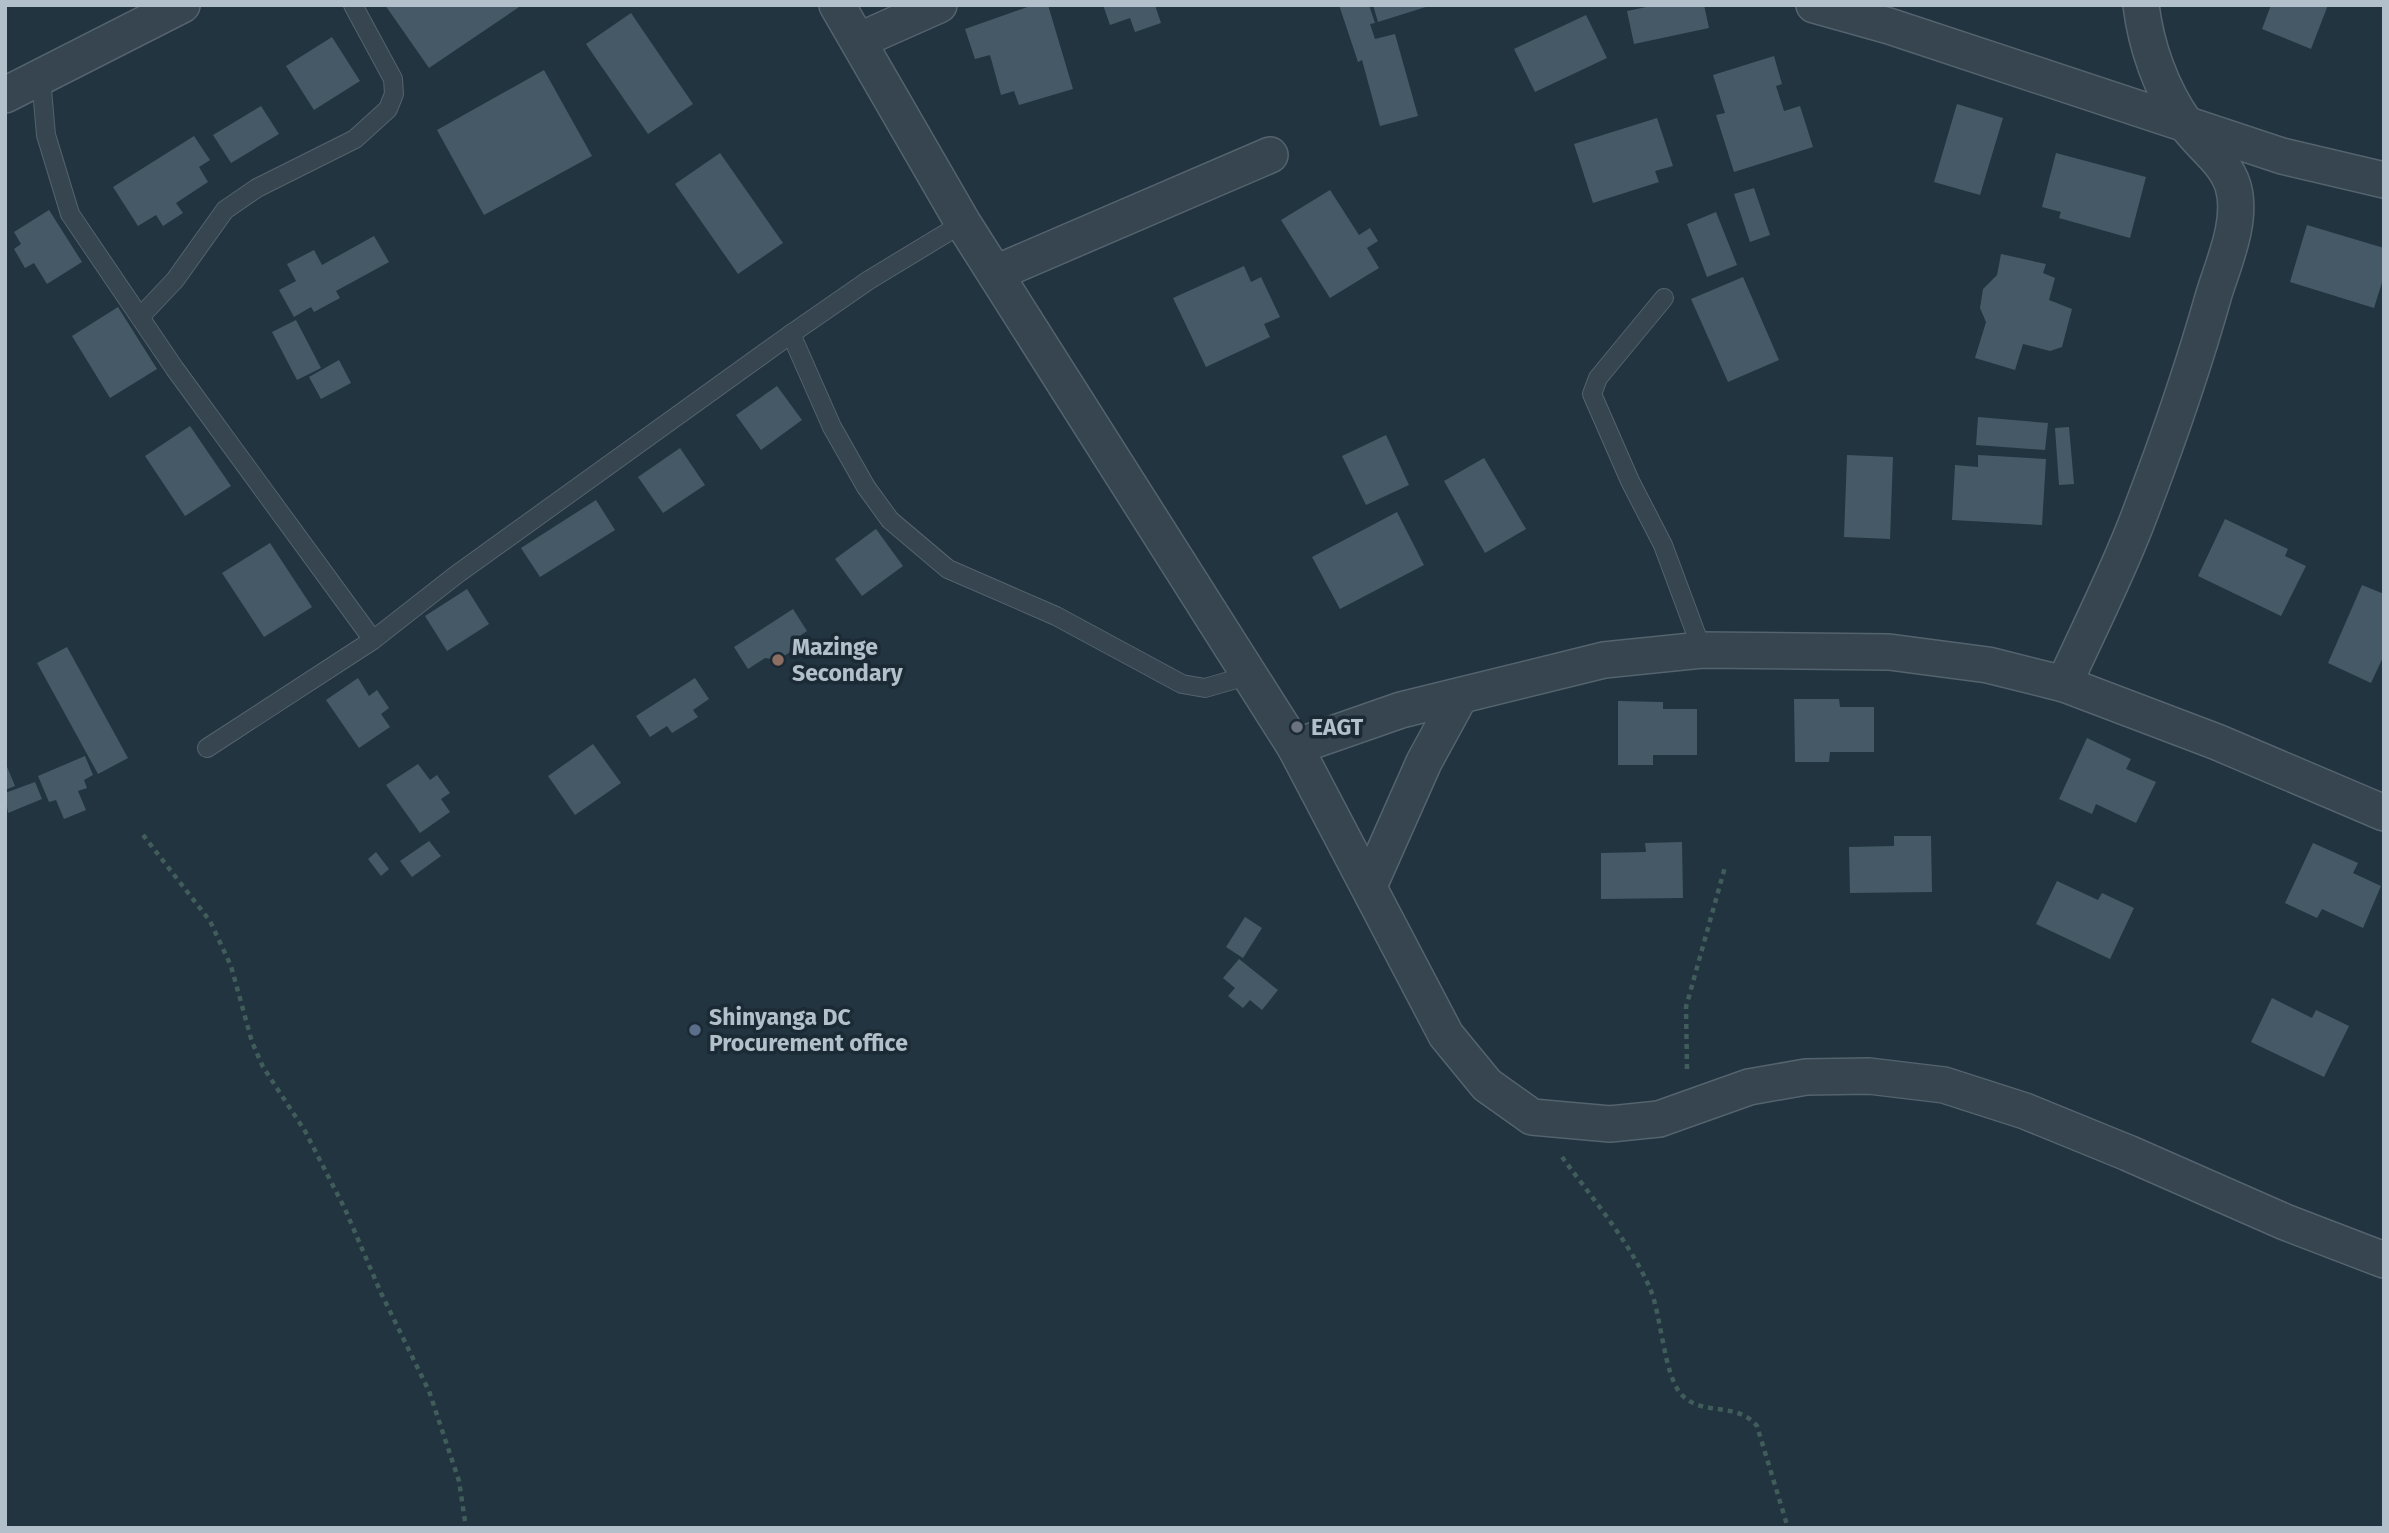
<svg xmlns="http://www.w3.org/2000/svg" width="2389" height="1533" font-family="'Fira Sans',sans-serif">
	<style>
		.building { fill: #455a66 }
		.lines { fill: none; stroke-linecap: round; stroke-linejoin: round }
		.service-casing { stroke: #54636d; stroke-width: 20 }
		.minor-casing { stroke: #54636d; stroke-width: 38 }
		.path { stroke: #415d5b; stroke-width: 4.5; stroke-dasharray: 5 5; stroke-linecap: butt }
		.service { stroke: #36454f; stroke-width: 18 }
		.minor { stroke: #36454f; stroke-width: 35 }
		.education-dot { fill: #8d6e63; stroke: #1b2a34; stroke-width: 2.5 }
		.worship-dot { fill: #6b7280; stroke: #1b2a34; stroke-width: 2.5 }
		.service-dot { fill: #5c6f8a; stroke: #1b2a34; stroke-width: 2.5 }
		.labels { text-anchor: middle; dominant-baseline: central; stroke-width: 7; stroke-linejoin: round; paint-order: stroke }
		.poi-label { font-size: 23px; font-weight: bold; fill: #b1c0ca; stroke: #1b2a34; text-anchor: start }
	</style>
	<rect width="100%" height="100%" fill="#213440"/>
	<g class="building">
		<polygon points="385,5 522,5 429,68"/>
		<polygon points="1033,5 1048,5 1073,89 1019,105 1014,91 1001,95 990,55 975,59 965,29"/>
		<polygon points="1103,5 1155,5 1161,23 1135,32 1130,18 1110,25"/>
		<polygon points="1339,5 1369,5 1375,23 1370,24 1375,39 1395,34 1418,116 1380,126 1362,60 1358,62"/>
		<polygon points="1373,5 1429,5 1429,6 1378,22"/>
		<polygon points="1656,5 1704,5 1709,28 1634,44 1627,11"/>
		<polygon points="2271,5 2328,5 2311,49 2262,29"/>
		<polygon points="631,13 693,104 648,134 586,44"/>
		<polygon points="1586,15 1607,58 1535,92 1514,49"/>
		<polygon points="332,37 360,81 314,110 286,66"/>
		<polygon points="1774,56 1782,84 1776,86 1784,111 1800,106 1813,147 1734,172 1716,115 1725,113 1713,75"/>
		<polygon points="544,70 592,156 484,215 437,130"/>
		<polygon points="1957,104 2003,118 1980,195 1934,182"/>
		<polygon points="261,106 279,134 231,163 213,135"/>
		<polygon points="1657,118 1673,166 1655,171 1659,182 1593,203 1574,144"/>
		<polygon points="194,136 210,160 199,167 208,182 176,203 183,213 163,226 156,215 138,226 113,187"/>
		<polygon points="720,153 783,243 738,274 675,184"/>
		<polygon points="2056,153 2146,177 2130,238 2059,218 2061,212 2042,207"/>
		<polygon points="1754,188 1770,235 1750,242 1734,194"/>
		<polygon points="1330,190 1359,235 1370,228 1378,241 1367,248 1379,268 1330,298 1281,220"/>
		<polygon points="49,210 82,262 47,284 34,263 25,268 14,249 21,244 14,232"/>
		<polygon points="1716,212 1737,265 1707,277 1687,224"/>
		<polygon points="2307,225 2384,248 2384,276 2374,308 2290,282"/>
		<polygon points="374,236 389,262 336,291 340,298 314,312 311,307 294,317 279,290 296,281 287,264 314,250 322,265"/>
		<polygon points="2001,254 2046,264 2043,273 2055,278 2049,300 2072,309 2062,347 2050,351 2023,344 2015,370 1975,358 1986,322 1980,308 1983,289 1997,275"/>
		<polygon points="1244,266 1251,282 1261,277 1280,317 1264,324 1270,337 1206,367 1173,298"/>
		<polygon points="1743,277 1779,360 1728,382 1691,299"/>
		<polygon points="118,307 157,369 110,398 72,336"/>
		<polygon points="296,320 321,368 297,380 272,332"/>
		<polygon points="339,360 351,383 321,399 309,377"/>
		<polygon points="777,386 802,420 761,450 736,415"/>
		<polygon points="1978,417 2048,423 2045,450 1976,445"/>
		<polygon points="190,426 231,486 185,516 145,456"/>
		<polygon points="2069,427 2074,484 2059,485 2055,428"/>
		<polygon points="1386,435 1409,485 1366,505 1342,456"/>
		<polygon points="680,448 705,485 663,513 638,477"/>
		<polygon points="1847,455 1893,457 1890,539 1844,537"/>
		<polygon points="1978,455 2046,459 2042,525 1952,520 1955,465 1978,467"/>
		<polygon points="1484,458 1526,529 1485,553 1444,481"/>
		<polygon points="596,500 615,530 540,577 521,548"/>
		<polygon points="1397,512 1424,565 1340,609 1312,557"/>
		<polygon points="2225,519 2288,549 2285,556 2306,566 2281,616 2198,576"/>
		<polygon points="876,529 903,566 862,596 835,559"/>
		<polygon points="270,543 312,607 264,637 222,573"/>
		<polygon points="2362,585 2384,594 2384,655 2371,683 2328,663"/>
		<polygon points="467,589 489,624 447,651 425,616"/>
		<polygon points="793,609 807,631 792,641 796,648 778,660 765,658 748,669 734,647"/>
		<polygon points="67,647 128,758 98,774 37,663"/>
		<polygon points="358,678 369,696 377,690 389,708 381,714 390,727 359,748 326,700"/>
		<polygon points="695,678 709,699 693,710 698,717 672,733 667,726 650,737 636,716"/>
		<polygon points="1794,699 1839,699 1840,707 1874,707 1874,752 1830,752 1829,762 1795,762"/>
		<polygon points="1618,701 1663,702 1663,709 1697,709 1697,755 1653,755 1653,765 1618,765"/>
		<polygon points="2087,738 2131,759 2126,769 2156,782 2136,823 2096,804 2092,814 2059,799"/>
		<polygon points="593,744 621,783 575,815 548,776"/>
		<polygon points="85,756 93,775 84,780 87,788 78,791 86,810 64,819 56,800 49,802 38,776"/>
		<polygon points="5,762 15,786 5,790"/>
		<polygon points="418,764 430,780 437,775 450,793 441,799 450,812 420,833 386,785"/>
		<polygon points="35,782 42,799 8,813 5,793"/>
		<polygon points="1894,836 1931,836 1932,892 1850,893 1849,847 1894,846"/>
		<polygon points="429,841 441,856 412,877 400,861"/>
		<polygon points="1682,842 1683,898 1601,899 1601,853 1646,852 1645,843"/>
		<polygon points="2313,843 2358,863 2353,873 2381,886 2363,928 2322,909 2317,918 2285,903"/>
		<polygon points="376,852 389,869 381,876 368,859"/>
		<polygon points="2057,881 2098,900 2102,893 2134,908 2110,959 2036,924"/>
		<polygon points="1245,917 1262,928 1243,958 1226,947"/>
		<polygon points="1239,959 1278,990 1262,1010 1250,1000 1243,1008 1228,996 1235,988 1223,978"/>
		<polygon points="2272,998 2312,1018 2316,1010 2349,1026 2324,1077 2251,1042"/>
	</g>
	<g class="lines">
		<defs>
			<g id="service">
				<polyline points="41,78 46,135 70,214 175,369 373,640"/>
				<polyline points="1664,298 1598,378 1592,394 1630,481 1663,545 1702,650"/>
				<polyline points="140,317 175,280 225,210 257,188 355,139 388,109 394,94 393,79 353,5"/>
				<polyline points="791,334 832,427 866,487 890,520 948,569 1056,616 1182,684 1205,688 1250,675"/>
				<polyline points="207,748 373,640 456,575 791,334 869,280 963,223"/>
			</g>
			<g id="minor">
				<polyline points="837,5 963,223 1295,747 1446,1035 1487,1085 1532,1117 1610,1124 1659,1119 1749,1087 1806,1077 1869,1076 1944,1085 2025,1111 2128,1153 2285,1222 2384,1260"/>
				<polyline points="1814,5 1889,26 2282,156 2384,180"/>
				<polyline points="858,41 939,5"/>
				<polyline points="5,95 182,5"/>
				<polyline points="996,273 1270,155"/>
				<path d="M2064 684C2088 631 2115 578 2136 524 2165 449 2192 372 2214 294 2224 262 2243 220 2233 186 2225 160 2200 145 2185 123 2161 89 2146 46 2141 5"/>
				<polyline points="1295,747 1401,710 1604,660 1702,650 1889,652 1988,665 2064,684 2217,742 2384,813"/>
				<polyline points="1369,886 1424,762 1460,696"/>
			</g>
		</defs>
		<use href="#service" class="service-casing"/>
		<use href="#minor" class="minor-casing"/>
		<g class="path">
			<polyline points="143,835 210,921 231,966 252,1042 263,1067 305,1131 345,1209 381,1293 429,1391 459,1481 466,1528"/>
			<polyline points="1687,1069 1686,1007 1725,867"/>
			<path d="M1562 1157C1592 1198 1628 1240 1649 1286 1662 1315 1663 1373 1681 1394 1701 1417 1737 1401 1757 1426L1788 1528"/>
		</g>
		<use href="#service" class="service"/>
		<use href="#minor" class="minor"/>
	</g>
	<circle class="education-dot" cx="778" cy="660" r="7"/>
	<circle class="worship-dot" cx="1297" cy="727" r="7"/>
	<circle class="service-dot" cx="695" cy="1030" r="7"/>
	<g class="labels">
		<g class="poi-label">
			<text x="792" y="647">Mazinge<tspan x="792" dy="26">Secondary</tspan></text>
			<text x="1311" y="727">EAGT</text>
			<text x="709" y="1017">Shinyanga DC<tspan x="709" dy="26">Procurement office</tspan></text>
		</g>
	</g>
	<rect width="2389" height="1533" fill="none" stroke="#b1c0ca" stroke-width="14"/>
</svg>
